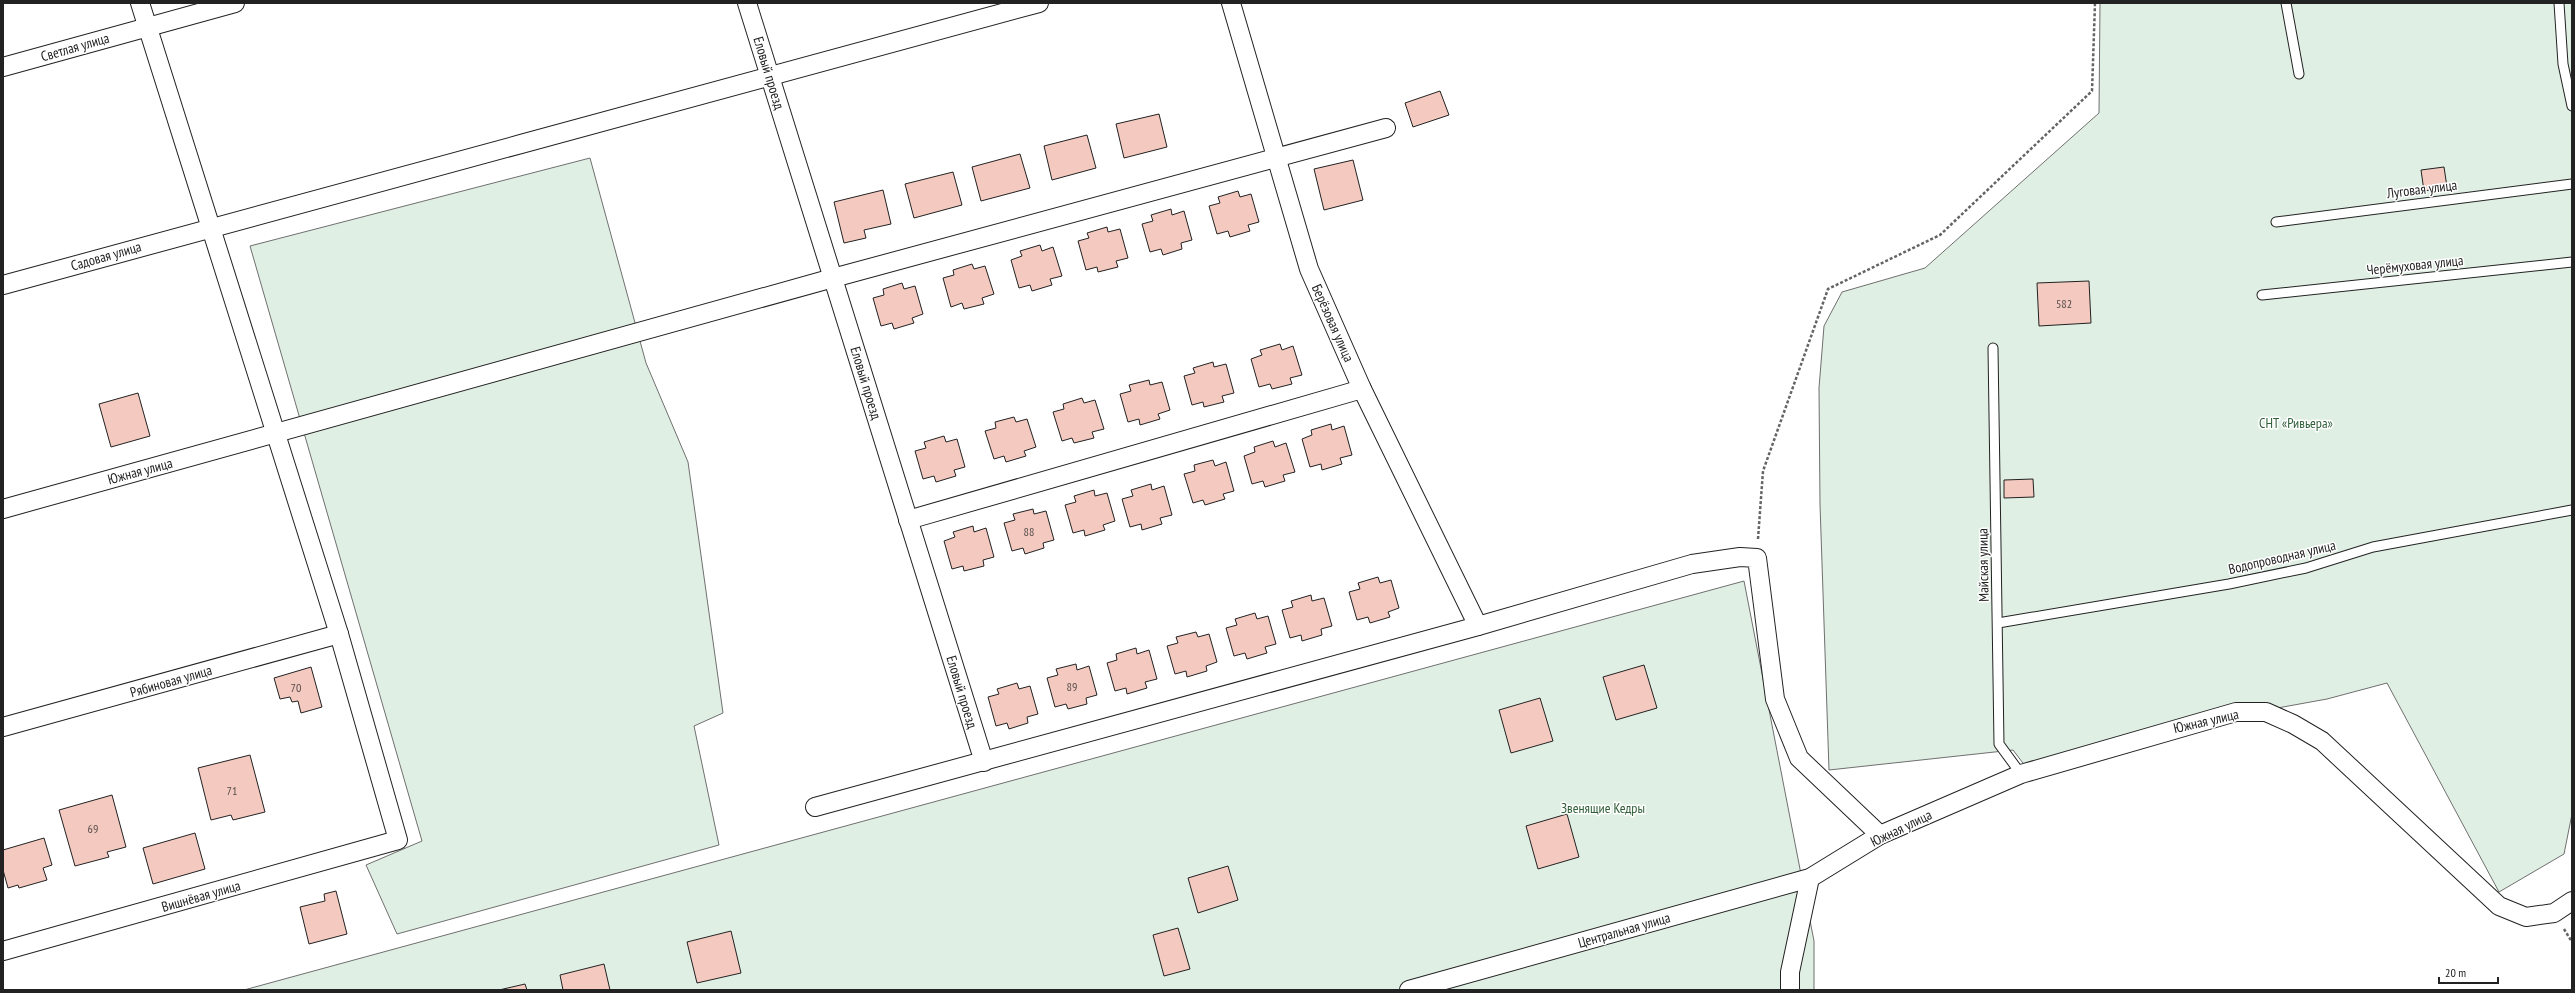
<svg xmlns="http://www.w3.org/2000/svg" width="2575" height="993" font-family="'PT Sans Narrow',sans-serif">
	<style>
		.green { fill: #e0efe3; stroke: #6f6f6f }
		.building { fill: #f3c9c0; stroke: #222 }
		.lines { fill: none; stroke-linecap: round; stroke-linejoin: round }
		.lane-casing { stroke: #222; stroke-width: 11 }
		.street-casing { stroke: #222; stroke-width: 20 }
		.path { stroke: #646464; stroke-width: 2.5; stroke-dasharray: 3 2; stroke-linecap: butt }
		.lane { stroke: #fff; stroke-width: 9 }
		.street { stroke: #fff; stroke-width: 18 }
		.labels { text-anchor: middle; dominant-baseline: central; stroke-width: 3; stroke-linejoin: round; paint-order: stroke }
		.number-label { font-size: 12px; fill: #564c4a }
		.street-label { font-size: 14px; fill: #222; stroke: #fff }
		.park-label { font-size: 14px; fill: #2f5e38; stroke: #fff }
	</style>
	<rect width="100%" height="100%" fill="#fff"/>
	<g class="green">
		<polygon points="2100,3 2572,3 2572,814 2564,854 2499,892 2387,683 2327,699 2162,729 2026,767 2013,750 1829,770 1820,504 1819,388 1824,326 1842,292 1925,268 2099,113"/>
		<polygon points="590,158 646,363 688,462 723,713 694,726 719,845 397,934 366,865 422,841 250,246"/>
		<polygon points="1744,581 1814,941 1814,990 244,990"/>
	</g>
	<g class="building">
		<polygon points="1440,91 1449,115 1413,127 1405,103"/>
		<polygon points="1159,114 1167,147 1124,158 1116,124"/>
		<polygon points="1087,135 1096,168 1052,180 1044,146"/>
		<polygon points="1020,154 1030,188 981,201 972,167"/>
		<polygon points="1353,160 1363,200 1324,210 1314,169"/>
		<polygon points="2444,167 2447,187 2424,191 2421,170"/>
		<polygon points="953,172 962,205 914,218 905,184"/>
		<polygon points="883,190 891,224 864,230 866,238 844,243 834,202"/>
		<polygon points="1238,191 1240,197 1251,194 1259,222 1248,225 1250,231 1230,237 1228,231 1217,234 1209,206 1220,203 1218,197"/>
		<polygon points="1171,209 1172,215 1184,211 1192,240 1181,243 1182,249 1163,255 1161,249 1150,252 1142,224 1153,221 1151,215"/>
		<polygon points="1107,227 1108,232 1120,229 1128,258 1116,261 1118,267 1098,272 1097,267 1086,270 1078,241 1089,238 1087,233"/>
		<polygon points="1040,245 1042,251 1053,247 1062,276 1050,279 1052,285 1032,291 1030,285 1019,288 1011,260 1022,256 1020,251"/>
		<polygon points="972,264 974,269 985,266 994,294 982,298 984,304 964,309 962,303 951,307 943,278 954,275 953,270"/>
		<polygon points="2089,281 2091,323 2039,326 2037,283"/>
		<polygon points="902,283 904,289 915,286 923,314 912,318 914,323 894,329 892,323 881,326 873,298 884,295 883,289"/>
		<polygon points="1280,344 1282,350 1293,346 1302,375 1290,378 1292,384 1272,389 1270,384 1259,387 1251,359 1262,355 1260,350"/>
		<polygon points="1213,362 1214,367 1226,364 1234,393 1222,396 1224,402 1204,407 1203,402 1192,405 1184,376 1195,373 1193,368"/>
		<polygon points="1149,380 1150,385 1162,382 1170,410 1158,414 1160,419 1140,425 1139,419 1128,422 1120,394 1131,391 1129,385"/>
		<polygon points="138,393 150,436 111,447 99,404"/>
		<polygon points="1082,398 1084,403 1095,400 1104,429 1092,432 1094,438 1074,443 1072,438 1062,441 1053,412 1064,409 1063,404"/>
		<polygon points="1014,417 1016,422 1027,419 1036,447 1024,451 1026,456 1006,462 1004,456 994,459 985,431 996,428 995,422"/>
		<polygon points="1331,424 1332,430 1344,426 1352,455 1340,458 1342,464 1322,470 1321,464 1310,467 1302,439 1312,435 1311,430"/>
		<polygon points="944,436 946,442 957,439 965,467 954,470 956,476 936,482 934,476 923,479 915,451 926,448 924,442"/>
		<polygon points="1273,441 1275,447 1286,443 1295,472 1283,475 1285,481 1265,487 1263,481 1252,484 1244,456 1255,452 1254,447"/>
		<polygon points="1213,460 1215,466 1226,462 1234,491 1223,494 1225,499 1205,505 1203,500 1193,503 1184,474 1195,471 1194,465"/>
		<polygon points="2033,479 2034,497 2004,498 2004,480"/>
		<polygon points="1151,484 1152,490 1164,486 1172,515 1160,518 1162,524 1142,530 1141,524 1130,527 1122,499 1133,496 1131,490"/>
		<polygon points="1094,490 1095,496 1107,493 1115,521 1103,525 1105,530 1085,536 1084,530 1073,533 1065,505 1076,502 1074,496"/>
		<polygon points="1033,509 1034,514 1046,511 1054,540 1043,543 1044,548 1025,554 1023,548 1012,551 1004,523 1015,520 1013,514"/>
		<polygon points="973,526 974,532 986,528 994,557 983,560 984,566 964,571 963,566 952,569 944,541 955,537 953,532"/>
		<polygon points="1378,577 1380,583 1391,580 1399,608 1388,612 1390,617 1370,623 1368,617 1357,620 1349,592 1360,589 1358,583"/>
		<polygon points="1311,595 1312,601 1324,598 1332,626 1321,629 1322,635 1302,641 1301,635 1290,638 1282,610 1293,607 1291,601"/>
		<polygon points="1255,613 1257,619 1268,616 1276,644 1265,647 1267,653 1247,659 1245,653 1234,656 1226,628 1237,625 1235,619"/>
		<polygon points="1196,632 1198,637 1209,634 1217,662 1206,666 1207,671 1187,677 1186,671 1175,674 1167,646 1178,643 1176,637"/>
		<polygon points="1136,648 1137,654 1149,650 1157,679 1145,682 1147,688 1127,694 1126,688 1115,691 1107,663 1117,660 1116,654"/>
		<polygon points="1076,664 1077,670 1089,666 1097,695 1086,698 1087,704 1068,709 1066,704 1055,707 1047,678 1058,675 1056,669"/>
		<polygon points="1644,665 1657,708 1616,720 1603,677"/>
		<polygon points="311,667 322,707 301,713 298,701 292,702 290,697 280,699 274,678"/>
		<polygon points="1017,683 1019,689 1030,686 1038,714 1027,717 1028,723 1009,729 1007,723 996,726 988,697 999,694 997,689"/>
		<polygon points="1540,698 1553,741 1511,753 1499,710"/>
		<polygon points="250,755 265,812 233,820 231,815 211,820 198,768"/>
		<polygon points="112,795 126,847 107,852 109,857 75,866 59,810"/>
		<polygon points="1567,814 1579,857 1538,869 1526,826"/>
		<polygon points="195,833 205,869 153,884 143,848"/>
		<polygon points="44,838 52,865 43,868 47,880 19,888 18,885 8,888 3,870 3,850"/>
		<polygon points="1228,866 1238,900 1198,913 1188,878"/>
		<polygon points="336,891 347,934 309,944 300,907 325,901 324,894"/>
		<polygon points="1178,928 1190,969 1164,976 1153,935"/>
		<polygon points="731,931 741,973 697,983 687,942"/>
		<polygon points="604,964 610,990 563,990 560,975"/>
		<polygon points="525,984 527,990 499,990"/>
	</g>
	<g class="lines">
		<defs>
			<g id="lane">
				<polyline points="2286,3 2299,74"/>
				<polyline points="2559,3 2563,64 2572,106"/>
				<polyline points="2276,222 2572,184"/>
				<polyline points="2262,295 2572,262"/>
				<polyline points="1993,348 1999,744 2021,774"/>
				<polyline points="1998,623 2229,584 2306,568 2373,547 2572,510"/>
			</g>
			<g id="street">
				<polyline points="747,3 984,762"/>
				<polyline points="1231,3 1309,269 1362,389 1478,626"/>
				<polyline points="3,67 235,3"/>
				<path d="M3 285C348 188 694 100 1039 3"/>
				<polyline points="3,509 833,278 1386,128"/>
				<polyline points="908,520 1362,389"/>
				<polyline points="3,727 339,634"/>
				<polyline points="815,807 1478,626 1692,564 1740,557 1757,558 1775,699 1799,758 1880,835"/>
				<polyline points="3,951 398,840 339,634 140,3"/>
				<polyline points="1409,990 1810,878 1880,835 2021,774 2236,712 2266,712 2293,724 2322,741 2499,906 2526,917 2554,913 2572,901"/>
				<polyline points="1790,990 1790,972 1810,878"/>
			</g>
		</defs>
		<use href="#lane" class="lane-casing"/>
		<use href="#street" class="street-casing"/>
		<g class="path">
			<polyline points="1758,539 1763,471 1828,289 1940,235 2092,91 2095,3"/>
			<polyline points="2564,929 2572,942"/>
		</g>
		<use href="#lane" class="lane"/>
		<use href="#street" class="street"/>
	</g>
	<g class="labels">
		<g class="number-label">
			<text x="2064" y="303">582</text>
			<text x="1029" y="531">88</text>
			<text x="1072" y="686">89</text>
			<text x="296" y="687">70</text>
			<text x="232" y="790">71</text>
			<text x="93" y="828">69</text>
		</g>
		<g class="street-label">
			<text transform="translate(75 47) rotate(-16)">Светлая улица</text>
			<text transform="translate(769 73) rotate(73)">Еловый проезд</text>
			<text transform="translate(2422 189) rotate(-7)">Луговая улица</text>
			<text transform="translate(106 256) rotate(-16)">Садовая улица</text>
			<text transform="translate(2415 265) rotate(-6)">Черёмуховая улица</text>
			<text transform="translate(1333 323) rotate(66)">Берёзовая улица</text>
			<text transform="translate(866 383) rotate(73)">Еловый проезд</text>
			<text transform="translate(140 471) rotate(-15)">Южная улица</text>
			<text transform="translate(2282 557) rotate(-13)">Водопроводная улица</text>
			<text transform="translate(1983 565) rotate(-91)">Майская улица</text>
			<text transform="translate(171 681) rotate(-16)">Рябиновая улица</text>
			<text transform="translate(962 692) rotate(73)">Еловый проезд</text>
			<text transform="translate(2206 721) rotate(-13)">Южная улица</text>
			<text transform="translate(1901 828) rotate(-26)">Южная улица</text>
			<text transform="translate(201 896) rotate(-16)">Вишнёвая улица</text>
			<text transform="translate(1624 930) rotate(-16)">Центральная улица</text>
		</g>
		<g class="park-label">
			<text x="2296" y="423">СНТ «Ривьера»</text>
			<text x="1603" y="808">Звенящие Кедры</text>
		</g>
	</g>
	<rect width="2575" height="993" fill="none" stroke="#222222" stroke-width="8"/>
	<path d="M2439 977v6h59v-6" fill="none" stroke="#222222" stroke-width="2"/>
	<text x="2445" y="977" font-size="12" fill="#222222" stroke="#ffffff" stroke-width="3" paint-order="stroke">20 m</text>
</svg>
